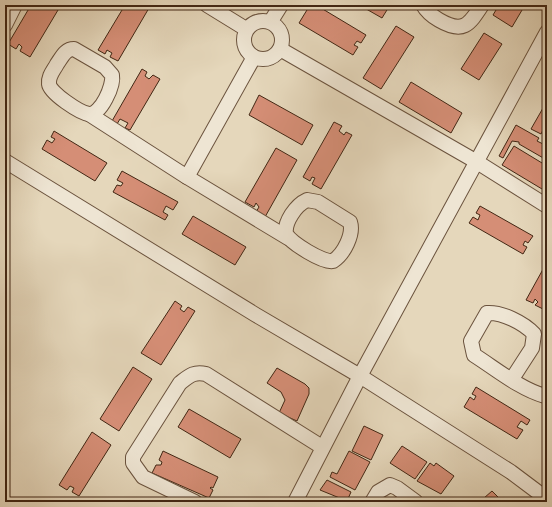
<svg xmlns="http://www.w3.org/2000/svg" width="552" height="507" font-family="'IM FELL DW Pica',serif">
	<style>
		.building { fill: #d58e76; stroke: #422714 }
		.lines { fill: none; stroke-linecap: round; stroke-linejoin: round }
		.minor-casing { stroke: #6b533e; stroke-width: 16 }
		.minor { stroke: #eee5d3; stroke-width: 14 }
	</style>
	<rect width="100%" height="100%" fill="#e5d7bb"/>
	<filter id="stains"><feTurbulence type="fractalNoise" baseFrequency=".005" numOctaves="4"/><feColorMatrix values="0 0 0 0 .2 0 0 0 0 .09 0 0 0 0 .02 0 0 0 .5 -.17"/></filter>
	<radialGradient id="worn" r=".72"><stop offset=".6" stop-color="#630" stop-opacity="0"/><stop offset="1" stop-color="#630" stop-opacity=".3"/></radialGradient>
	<g class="building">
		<polygon points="31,5 61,5 30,57 20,51 22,47 19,44 16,49 8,44"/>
		<polygon points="125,5 144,5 149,8 118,61 110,57 112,53 107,50 105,54 98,50"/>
		<polygon points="310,5 316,5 366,35 361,43 357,41 354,45 358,47 353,55 299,23"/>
		<polygon points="362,5 390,5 382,18 361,6"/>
		<polygon points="499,5 525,5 512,27 493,15"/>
		<polygon points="396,26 414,37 381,89 363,78"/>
		<polygon points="484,33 502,44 479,80 461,69"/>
		<polygon points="142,69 147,72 145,76 149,79 153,75 160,79 130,130 125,128 128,123 120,119 117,124 112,121"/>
		<polygon points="411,82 462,113 451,133 399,102"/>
		<polygon points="259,95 313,125 302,145 249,115"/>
		<polygon points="547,101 547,137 544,135 546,132 543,130 541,134 531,129"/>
		<polygon points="334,122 342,126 339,131 344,135 346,132 352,135 321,189 312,184 315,178 312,177 310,181 303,177"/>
		<polygon points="516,125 539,138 537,141 547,146 545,159 519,144 519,142 512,141 503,158 499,156"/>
		<polygon points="54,131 107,163 95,181 42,149 47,140 52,143 55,139 51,137"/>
		<polygon points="514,146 547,166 547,192 502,165"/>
		<polygon points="276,148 297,160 265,217 256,212 259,207 256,203 254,207 245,202"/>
		<polygon points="122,171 178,202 173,210 166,206 163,212 168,215 165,220 113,192 117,185 121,186 123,183 117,180"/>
		<polygon points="480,206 533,236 528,243 525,241 523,245 527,247 523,254 469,223 473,217 478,220 480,215 476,213"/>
		<polygon points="193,216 246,247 235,265 182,234"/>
		<polygon points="547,262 547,307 545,310 535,305 538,302 535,299 533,303 526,300"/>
		<polygon points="175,301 182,306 180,309 184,312 188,307 195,311 161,365 141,353"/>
		<polygon points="133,367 152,379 119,431 100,419"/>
		<polygon points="277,368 305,384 309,388 309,394 297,421 279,413 285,400 281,392 267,383"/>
		<polygon points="476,387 530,420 527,425 521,421 517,427 523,430 517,439 464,407 470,397 474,400 476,396 472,394"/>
		<polygon points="189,409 241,439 230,458 178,427"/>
		<polygon points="364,426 383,435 371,460 352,451"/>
		<polygon points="92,432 111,445 79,496 72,492 74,488 70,486 67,490 59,485"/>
		<polygon points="402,446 427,462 415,479 390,463"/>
		<polygon points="163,451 218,477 213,488 211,487 210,488 213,490 209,498 152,473 156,465 161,465 162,462 159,460"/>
		<polygon points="349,451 370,462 355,490 330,477 332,472 337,474"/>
		<polygon points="430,463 434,466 436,463 454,476 441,494 417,481"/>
		<polygon points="327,480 351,492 347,501 320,490"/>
		<polygon points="492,491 503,502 487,502 484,498"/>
	</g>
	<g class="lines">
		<defs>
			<g id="minor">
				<polyline points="207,5 246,29"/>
				<path d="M423 5C427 12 432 16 439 20 463 34 469 25 482 5"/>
				<circle cx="263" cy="40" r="19"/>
				<polyline points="271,21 281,5"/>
				<polyline points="5,25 15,5"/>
				<path d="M74 49 105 67 112 75C114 85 101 115 89 114 80 113 50 93 49 84 48 76 54 70 57 64 62 57 65 49 74 49Z"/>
				<polyline points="280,49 477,162 547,206"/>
				<polyline points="89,114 187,177 288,238"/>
				<polyline points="5,161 256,315 360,376 511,472 547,499"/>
				<polyline points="187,177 254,57"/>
				<path d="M307 200 318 202 350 222C354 234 344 254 333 261 323 263 291 243 286 234 284 222 296 205 307 200Z"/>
				<path d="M512 379 532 348 534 334C524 323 502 312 487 313L471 341 474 355C496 369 520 389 545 396L547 395"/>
				<path d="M195 502 143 477 133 463V457L180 383C189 376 194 371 206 374L322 447"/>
				<polyline points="295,502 360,376 547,32"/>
				<polyline points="372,502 378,492 390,485 397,488 416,502"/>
			</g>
		</defs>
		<use href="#minor" class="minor-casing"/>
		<use href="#minor" class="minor"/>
	</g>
	<rect width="552" height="507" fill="none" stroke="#e5d7bb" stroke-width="20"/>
	<rect x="6" y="6" width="540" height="495" fill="none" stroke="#422714" stroke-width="2"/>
	<rect x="10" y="10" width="532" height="487" fill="none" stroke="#422714"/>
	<rect width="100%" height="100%" filter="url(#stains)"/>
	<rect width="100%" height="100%" fill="url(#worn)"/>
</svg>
